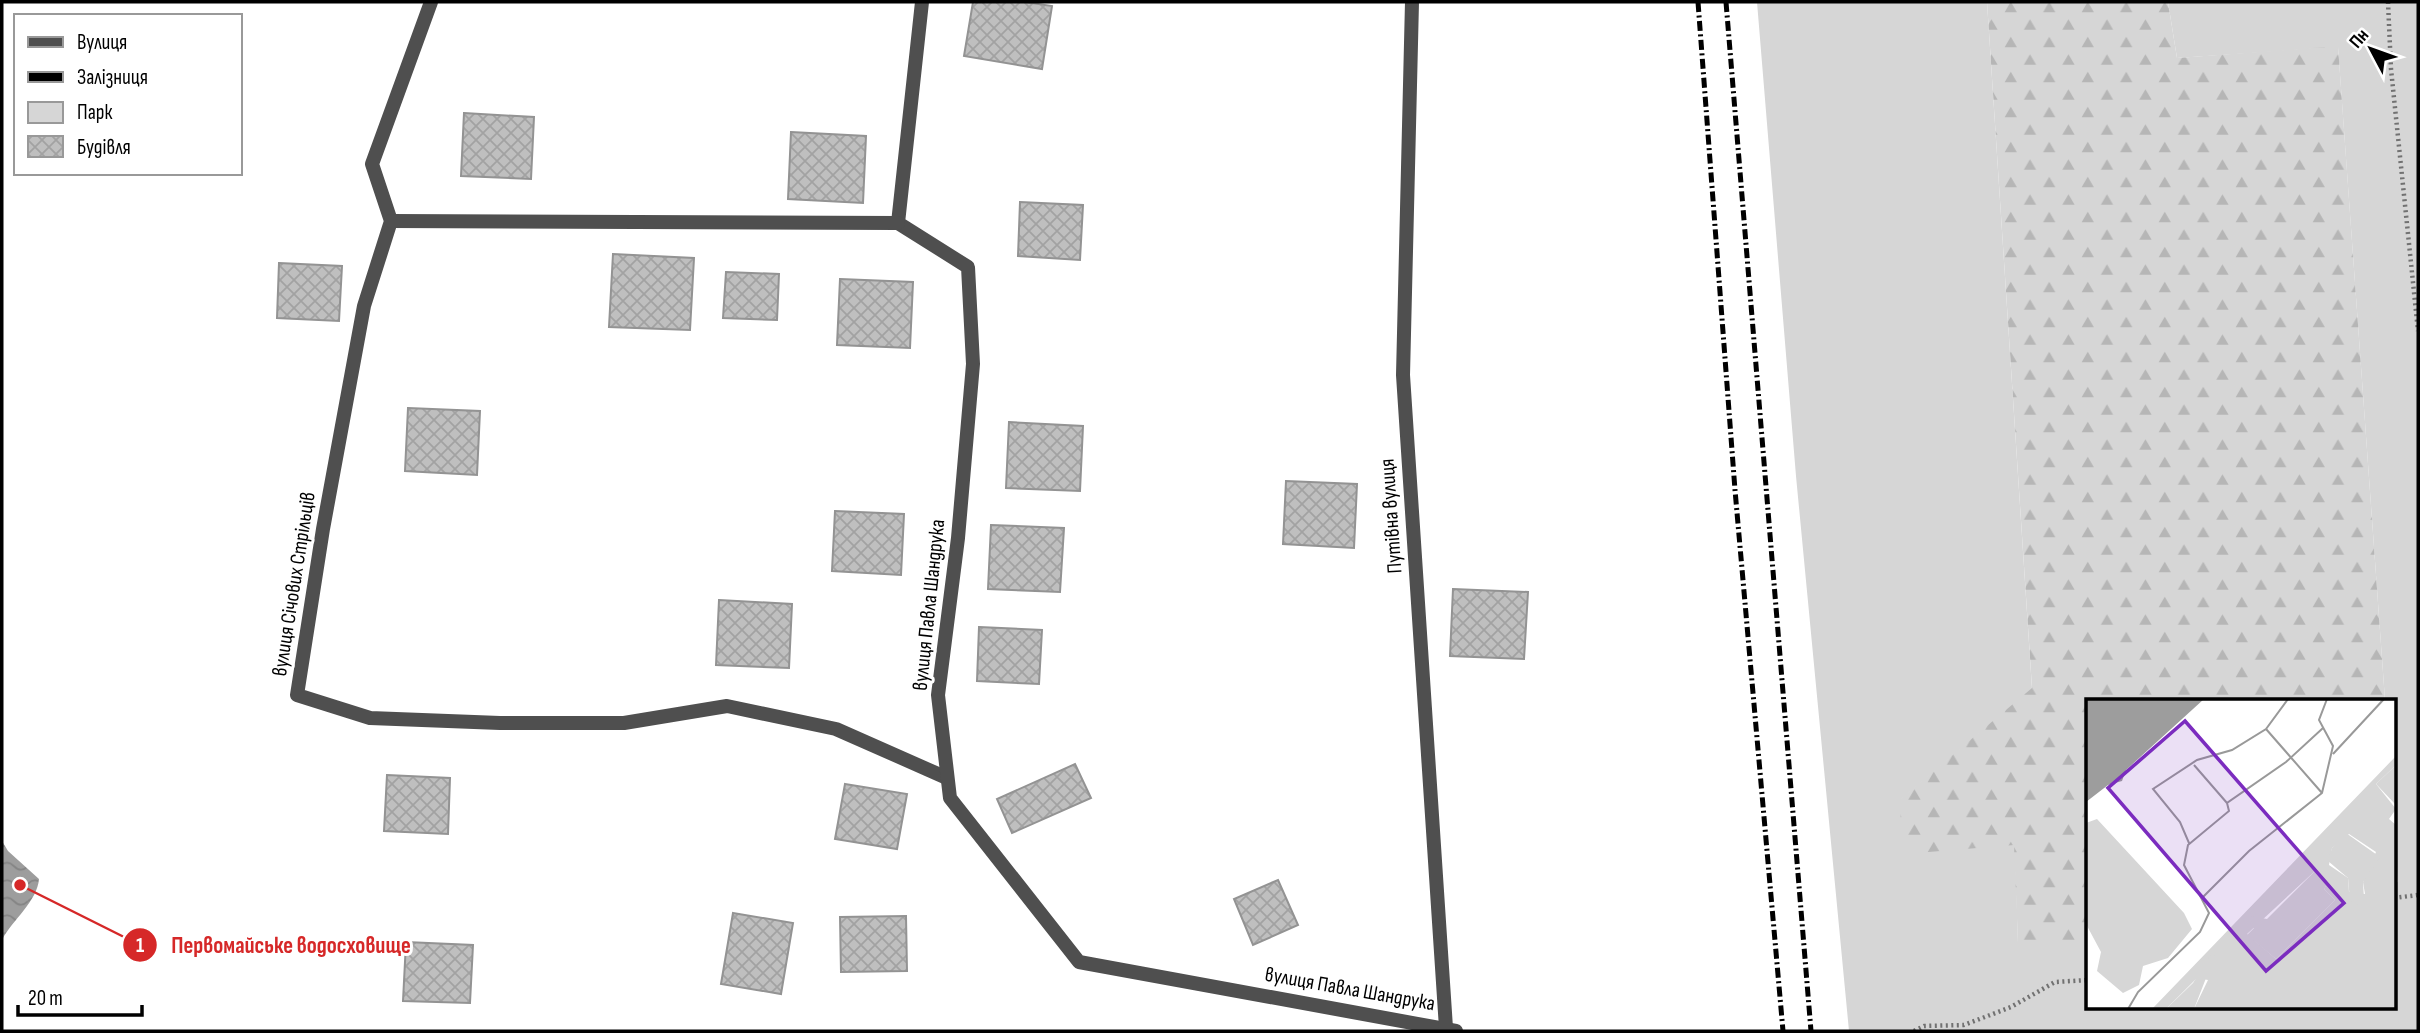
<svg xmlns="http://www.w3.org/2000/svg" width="2420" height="1033" font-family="'Sofia Sans Condensed',sans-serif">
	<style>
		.green { fill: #d6d6d6 }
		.forest { fill: url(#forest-firs) }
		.water { fill: url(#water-waves) }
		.building { fill: url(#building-cross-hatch); stroke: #939393; stroke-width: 2 }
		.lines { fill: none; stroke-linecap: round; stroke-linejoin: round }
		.path { stroke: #717171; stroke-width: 4.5; stroke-dasharray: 2 3.5; stroke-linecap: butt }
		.minor { stroke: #4f4f4f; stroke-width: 14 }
		.rail { stroke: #000; stroke-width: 5; stroke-dasharray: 10 3.5 2 3.5; stroke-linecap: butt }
		.labels { text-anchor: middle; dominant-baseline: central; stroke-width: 6; stroke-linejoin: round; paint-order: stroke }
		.street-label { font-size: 21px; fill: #000; stroke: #fff }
		.inset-road { fill: none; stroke: #999; stroke-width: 2 }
		.view { fill: #7b2cbf; fill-opacity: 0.15; stroke: #7b2cbf; stroke-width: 3.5 }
		.inset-edge { fill: none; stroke: #000; stroke-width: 3.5 }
		.leader { fill: none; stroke: #d62828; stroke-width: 2.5 }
		.callout-dot { fill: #d62828; stroke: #fff; stroke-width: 2.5 }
		.mark-label { font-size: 21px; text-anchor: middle; font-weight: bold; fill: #fff }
		.callout-label { font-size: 23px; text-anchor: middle; font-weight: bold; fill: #d62828; stroke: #fff; stroke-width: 6; stroke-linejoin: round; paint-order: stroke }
	</style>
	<defs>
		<pattern id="forest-firs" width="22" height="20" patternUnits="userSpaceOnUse" patternTransform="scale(1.75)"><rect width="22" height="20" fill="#d6d6d6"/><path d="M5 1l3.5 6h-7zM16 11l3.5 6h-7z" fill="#b6b6b6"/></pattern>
		<pattern id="water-waves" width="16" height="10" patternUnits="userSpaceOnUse" patternTransform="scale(1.75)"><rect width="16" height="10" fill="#9d9d9d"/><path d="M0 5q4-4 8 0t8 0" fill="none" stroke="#858585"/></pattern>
		<pattern id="building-cross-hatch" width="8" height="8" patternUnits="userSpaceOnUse" patternTransform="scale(1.75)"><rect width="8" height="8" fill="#bfbfbf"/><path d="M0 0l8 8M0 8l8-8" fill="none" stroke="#a2a2a2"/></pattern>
	</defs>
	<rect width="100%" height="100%" fill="#fff"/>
	<polygon class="green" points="1757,2 1987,2 2032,689 1900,800 2015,844 2018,943 2087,943 2088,1007 2394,1007 2394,883 2398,882 2394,817 2394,701 2385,700 2338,47 2177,58 2168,2 2418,2 2418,1031 1849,1031 1796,476"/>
	<polygon class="forest" points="1987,2 2168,2 2177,58 2338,46 2385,700 2088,701 2087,943 2018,943 2014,845 1904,854 1899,800 2032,688"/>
	<path class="water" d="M2 841 8 851 39 879C37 902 13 919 2 940Z"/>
	<g class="building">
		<polygon points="973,2 1025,2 1052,6 1042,69 964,56"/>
		<polygon points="464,113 534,117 531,179 461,176"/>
		<polygon points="791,132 866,136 863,203 788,199"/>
		<polygon points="1020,202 1083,205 1080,260 1018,256"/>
		<polygon points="613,254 694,258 690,330 609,327"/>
		<polygon points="279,263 342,266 339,321 277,318"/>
		<polygon points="726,272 779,274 777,320 723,318"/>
		<polygon points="840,279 913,282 910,348 837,345"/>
		<polygon points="408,408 480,411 477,475 405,471"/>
		<polygon points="1009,422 1083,426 1080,491 1006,488"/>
		<polygon points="1286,481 1357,484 1354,548 1283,544"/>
		<polygon points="835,511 904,514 901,575 832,571"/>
		<polygon points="991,525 1064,528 1060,592 988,589"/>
		<polygon points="1453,589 1528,592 1524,659 1450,656"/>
		<polygon points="719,600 792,604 789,668 716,665"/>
		<polygon points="979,627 1042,630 1039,684 977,681"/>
		<polygon points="1075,764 1091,798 1012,833 997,799"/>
		<polygon points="387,775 450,778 448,834 384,831"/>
		<polygon points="845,784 907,794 897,849 835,839"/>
		<polygon points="1278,880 1298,925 1253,945 1234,899"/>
		<polygon points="733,913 793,923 781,994 721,984"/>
		<polygon points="906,916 907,971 841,972 840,917"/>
		<polygon points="406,942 473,945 470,1003 403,1001"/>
	</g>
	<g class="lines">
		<g class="path">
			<polyline points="2388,2 2391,69 2418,331"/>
			<polyline points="2394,898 2418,895"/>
			<polyline points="1914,1031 1924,1026 1964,1025 2011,1007 2055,982 2088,980"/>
		</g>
		<g class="minor">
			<polyline points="431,2 372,164 391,221 364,306 323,529 297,695 370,718 500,723 624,723 727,706 836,729 947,778"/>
			<polyline points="922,2 898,223 968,267 973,364 958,538 938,695 950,798 1079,962 1456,1031"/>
			<polyline points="1412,2 1403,375 1446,1028"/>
			<polyline points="391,221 898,223"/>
		</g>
		<g class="rail">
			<polyline points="1698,2 1735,490 1783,1031"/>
			<polyline points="1726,2 1811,1031"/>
		</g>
	</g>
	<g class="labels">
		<g class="street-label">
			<text transform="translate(1391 516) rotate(-94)">Путівна вулиця</text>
			<text transform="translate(294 584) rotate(-81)">вулиця Січових Стрільців</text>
			<text transform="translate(929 605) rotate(-84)">вулиця Павла Шандрука</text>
			<text transform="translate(1350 989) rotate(10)">вулиця Павла Шандрука</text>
		</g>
	</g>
	<g transform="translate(2086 699)">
		<rect width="310" height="310" fill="#fff"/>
		<path d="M310 57V66L290 85 310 110 303 120 310 126V310H108L122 281 111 279 80 310H66ZM263 135 290 153 277 183 279 195 263 193 262 179 243 166 246 149ZM230 171 242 184 238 190 249 201 190 260 161 235Z" fill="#d6d6d6" fill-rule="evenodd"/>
		<path d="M11 120 98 214 106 230 82 259 57 267 53 286 37 294 11 272 15 253 0 225V124ZM260 134 294 158 277 183 278 200 273 206 264 202 262 179 242 162 246 149ZM230 171 242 184 238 190 249 201 190 260 161 236 168 229 160 221 164 217 181 220ZM129 256 108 310H80L107 284 124 257Z" fill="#d6d6d6"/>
		<path d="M310 66V106L290 85Z" fill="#d6d6d6"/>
		<path d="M0 0H118L40 71 36 82 22 86 0 103Z" fill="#9d9d9d"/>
		<path class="inset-road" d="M180 30 236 94M247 55 298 0M108 66 141 104M103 144 94 123 67 90 111 61 146 51 180 30 202 0M117 198 163 152 236 94 247 47 233 21 241 0M42 310 52 293 114 233 123 214 98 166 102 146 143 112 141 104 200 63 237 29"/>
		<path class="view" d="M99 22 258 204 180 272 22 89Z"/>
		<rect width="310" height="310" class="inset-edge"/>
	</g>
	<path class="leader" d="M20 885L140 945"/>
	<g class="callout-dot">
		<circle cx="20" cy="885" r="7"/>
		<circle cx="140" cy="945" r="18"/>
	</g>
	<g class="mark-label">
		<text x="140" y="952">1</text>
	</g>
	<g class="callout-label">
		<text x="291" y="953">Первомайське водосховище</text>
	</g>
	<rect width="2420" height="1033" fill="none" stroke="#000000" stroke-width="7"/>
	<rect x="14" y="14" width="228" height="161" fill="#ffffff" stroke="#999999" stroke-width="2"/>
	<rect x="28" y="37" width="35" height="10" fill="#4f4f4f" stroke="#999999" stroke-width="2"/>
	<text x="77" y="49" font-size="21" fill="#000000">Вулиця</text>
	<rect x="28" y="72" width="35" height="10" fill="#000000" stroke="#999999" stroke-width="2"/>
	<text x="77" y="84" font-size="21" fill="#000000">Залізниця</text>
	<rect x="28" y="102" width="35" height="21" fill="#d6d6d6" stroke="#999999" stroke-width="2"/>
	<text x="77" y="119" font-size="21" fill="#000000">Парк</text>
	<rect x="28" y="136" width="35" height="21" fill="url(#building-cross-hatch)" stroke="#999999" stroke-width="2"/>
	<text x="77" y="154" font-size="21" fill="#000000">Будівля</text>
	<g transform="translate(2371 49) rotate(311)" stroke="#ffffff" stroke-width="5" paint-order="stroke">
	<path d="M0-5L12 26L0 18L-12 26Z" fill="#000000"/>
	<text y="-10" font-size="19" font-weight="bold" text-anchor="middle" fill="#000000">Пн</text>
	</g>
	<path d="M18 1005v10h124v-10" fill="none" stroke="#000000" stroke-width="3.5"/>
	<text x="28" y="1005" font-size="21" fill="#000000" stroke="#ffffff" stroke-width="5" paint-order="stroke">20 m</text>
</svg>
